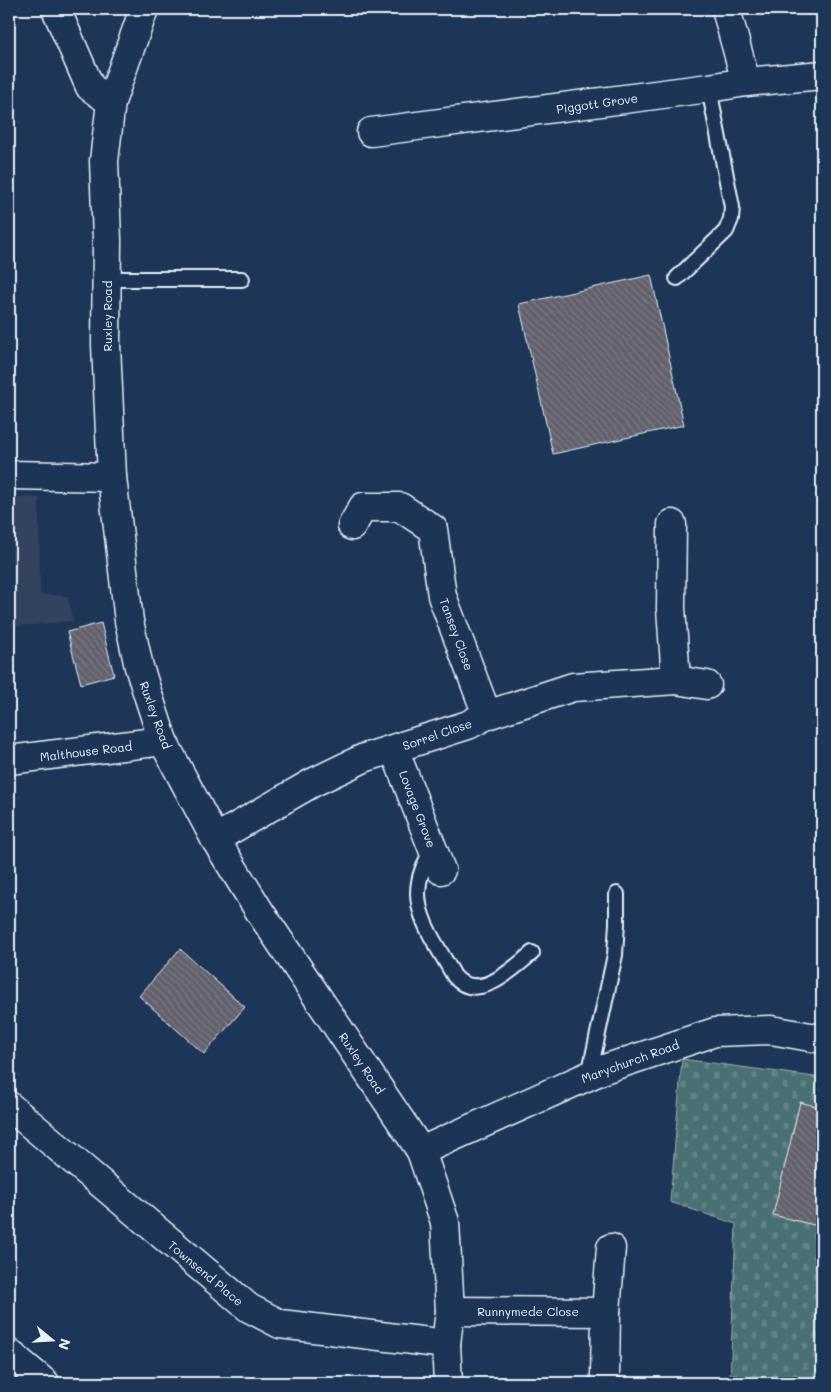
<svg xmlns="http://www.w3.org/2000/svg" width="831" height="1392" font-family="Mali,sans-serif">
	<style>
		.built { fill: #32425e }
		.cemetery { fill: url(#cemetery-stones); stroke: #99b0b5 }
		.building { fill: url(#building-back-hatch); stroke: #e8f1f8 }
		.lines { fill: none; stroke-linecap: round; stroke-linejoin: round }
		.service-casing { stroke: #e8f1f8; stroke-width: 18 }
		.minor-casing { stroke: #e8f1f8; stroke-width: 31 }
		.tertiary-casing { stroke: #e8f1f8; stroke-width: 31 }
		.service { stroke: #1d3557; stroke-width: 14 }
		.minor { stroke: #1d3557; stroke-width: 28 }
		.tertiary { stroke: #1d3557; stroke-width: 28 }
		.labels { text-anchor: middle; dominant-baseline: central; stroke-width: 4.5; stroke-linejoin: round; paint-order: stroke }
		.street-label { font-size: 12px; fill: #e8f1f8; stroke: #1d3557 }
	</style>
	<defs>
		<pattern id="cemetery-stones" width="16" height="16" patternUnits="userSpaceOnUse" patternTransform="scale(1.25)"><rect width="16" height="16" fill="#4a6f72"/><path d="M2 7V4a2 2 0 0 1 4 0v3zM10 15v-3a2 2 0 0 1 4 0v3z" fill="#648487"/></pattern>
		<pattern id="building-back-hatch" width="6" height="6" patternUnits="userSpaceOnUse" patternTransform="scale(1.25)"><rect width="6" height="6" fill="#64616e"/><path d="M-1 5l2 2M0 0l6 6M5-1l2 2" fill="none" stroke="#7a7883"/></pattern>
	</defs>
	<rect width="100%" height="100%" fill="#1d3557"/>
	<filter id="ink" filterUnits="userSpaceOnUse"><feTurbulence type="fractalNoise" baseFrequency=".02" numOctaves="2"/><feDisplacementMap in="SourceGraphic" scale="10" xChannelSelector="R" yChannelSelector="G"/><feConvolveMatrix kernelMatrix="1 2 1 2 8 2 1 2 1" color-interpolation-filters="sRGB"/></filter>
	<g filter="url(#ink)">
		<polygon class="built" points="9,497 39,498 40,594 68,596 73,621 9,627"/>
		<polygon class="cemetery" points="682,1059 822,1078 822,1383 730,1383 736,1224 670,1202"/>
		<g class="building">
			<polygon points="651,275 684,425 553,454 519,304"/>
			<polygon points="101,623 114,675 81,684 67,632"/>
			<polygon points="180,949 245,1007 204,1054 139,996"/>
			<polygon points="800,1102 822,1108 822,1227 773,1215"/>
		</g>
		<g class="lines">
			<defs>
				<g id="service">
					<polyline points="677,278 726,231 731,219 732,207 709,88"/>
					<polyline points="107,279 242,279"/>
					<path d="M433 850C399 899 430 932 454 976 477 1004 513 969 532 953"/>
					<polyline points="589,1075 615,955 617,923 617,894"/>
				</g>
				<g id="minor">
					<polyline points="726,9 746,82"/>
					<polyline points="371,132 709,88 746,82 822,75"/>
					<polyline points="9,475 112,477"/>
					<polyline points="352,526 363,507 400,507 433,529 442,596 487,715"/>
					<polyline points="676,680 707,685"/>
					<polyline points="394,749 441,870"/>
					<polyline points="9,760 163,741"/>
					<polyline points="215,839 312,783 364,758 468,725 487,715 573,687 676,680 671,608 672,524"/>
					<polyline points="9,1106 249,1308 280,1324 446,1344"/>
					<polyline points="450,1311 606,1312"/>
					<polyline points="9,1353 45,1383"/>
					<polyline points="605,1379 606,1312 611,1248"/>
				</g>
				<g id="tertiary">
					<polyline points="56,9 90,87 111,102"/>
					<polyline points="144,9 111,102 104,161 107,240 106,345 112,477 129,621 139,667 163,741 215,839 260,912 421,1151 445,1222 450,1311 446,1344 448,1383"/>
					<polyline points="421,1151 604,1069 715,1032 771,1030 822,1039"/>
				</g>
			</defs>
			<use href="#service" class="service-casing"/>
			<use href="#minor" class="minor-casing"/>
			<use href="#tertiary" class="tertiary-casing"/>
			<use href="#service" class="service"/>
			<use href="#minor" class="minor"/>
			<use href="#tertiary" class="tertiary"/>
		</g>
	</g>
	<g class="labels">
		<g class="street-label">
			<text transform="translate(597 103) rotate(-8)">Piggott Grove</text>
			<text transform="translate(107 316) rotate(-90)">Ruxley Road</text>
			<text transform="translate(457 634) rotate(70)">Tansey Close</text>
			<text transform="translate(156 715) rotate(70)">Ruxley Road</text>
			<text transform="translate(437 734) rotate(-19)">Sorrel Close</text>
			<text transform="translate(86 751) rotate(-7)">Malthouse Road</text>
			<text transform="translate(418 809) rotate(69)">Lovage Grove</text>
			<text transform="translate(630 1061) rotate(-20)">Marychurch Road</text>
			<text transform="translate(362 1063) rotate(56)">Ruxley Road</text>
			<text transform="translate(206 1273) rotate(40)">Townsend Place</text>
			<text x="528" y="1311">Runnymede Close</text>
		</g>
	</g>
	<rect width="831" height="1392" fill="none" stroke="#1d3557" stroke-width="30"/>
	<rect x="15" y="15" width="801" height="1362" fill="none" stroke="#e8f1f8" stroke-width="2" filter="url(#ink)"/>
	<g transform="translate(52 1340) rotate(108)" stroke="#1d3557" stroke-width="4" paint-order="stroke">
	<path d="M0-4L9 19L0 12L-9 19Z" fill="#e8f1f8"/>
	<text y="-8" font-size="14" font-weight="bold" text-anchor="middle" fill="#e8f1f8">N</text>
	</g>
</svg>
